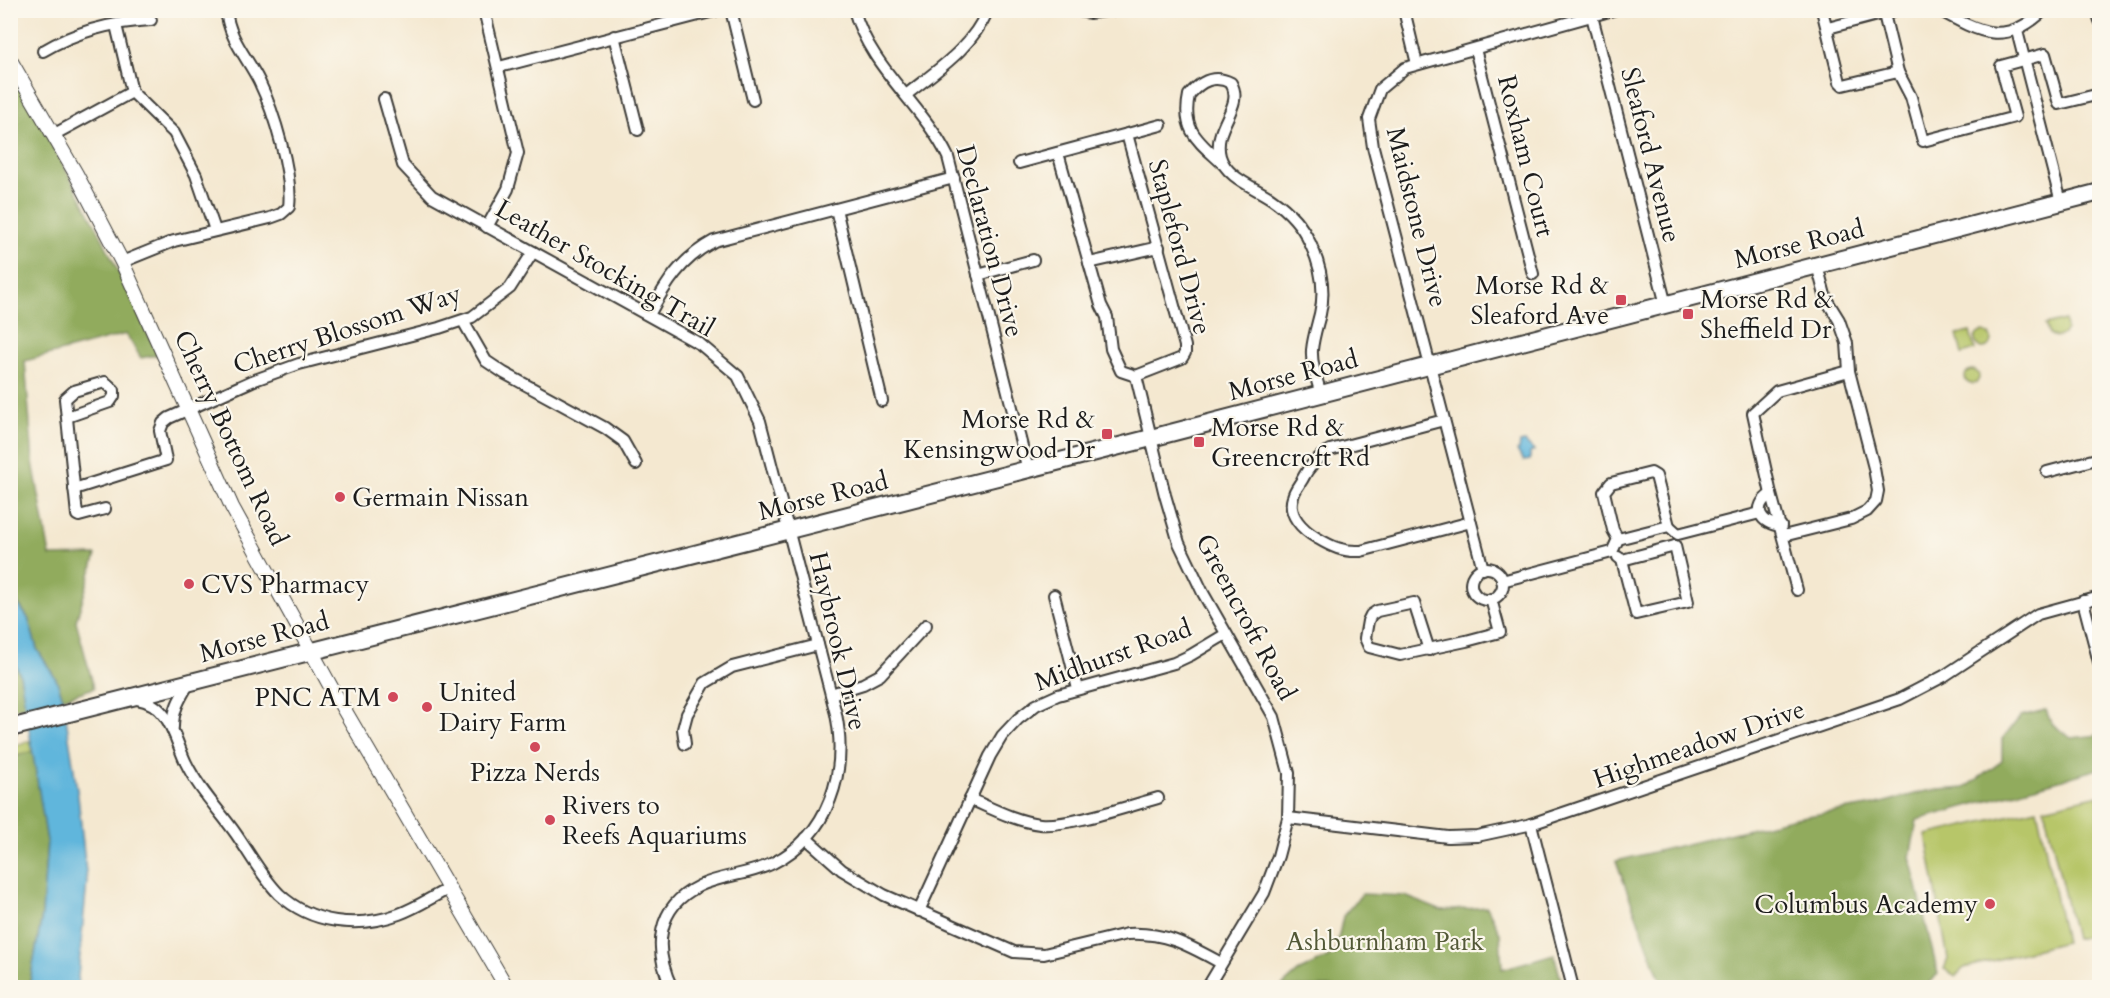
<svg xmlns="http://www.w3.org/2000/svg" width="2110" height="998" font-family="Cardo,serif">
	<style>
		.green { fill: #b7c669; stroke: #6a7142; stroke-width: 1.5 }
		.forest { fill: #91ab5d; stroke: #56643c; stroke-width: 1.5 }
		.water { fill: #60b6dc; stroke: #3e697c; stroke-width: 1.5 }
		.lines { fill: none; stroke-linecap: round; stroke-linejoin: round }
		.minor-casing { stroke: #3c3b37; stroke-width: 14 }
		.secondary-casing { stroke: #3c3b37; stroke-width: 16 }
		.primary-casing { stroke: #3c3b37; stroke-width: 20 }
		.minor { stroke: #fff; stroke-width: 10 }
		.secondary { stroke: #fff; stroke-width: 14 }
		.primary { stroke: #fff; stroke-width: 16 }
		.poi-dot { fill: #d1495b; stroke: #fbf7ec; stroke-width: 2 }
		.labels { text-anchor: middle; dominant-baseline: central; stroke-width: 4.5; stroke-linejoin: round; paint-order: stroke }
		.street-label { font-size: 26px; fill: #1c1c1c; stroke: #fbf7ec }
		.poi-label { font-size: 26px; fill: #1c1c1c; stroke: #fbf7ec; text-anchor: start }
		.park-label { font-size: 26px; fill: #525837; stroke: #fbf7ec }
	</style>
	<rect width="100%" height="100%" fill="#fbf7ec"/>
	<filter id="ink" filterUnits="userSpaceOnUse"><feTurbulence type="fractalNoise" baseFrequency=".0167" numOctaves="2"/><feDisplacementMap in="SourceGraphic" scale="12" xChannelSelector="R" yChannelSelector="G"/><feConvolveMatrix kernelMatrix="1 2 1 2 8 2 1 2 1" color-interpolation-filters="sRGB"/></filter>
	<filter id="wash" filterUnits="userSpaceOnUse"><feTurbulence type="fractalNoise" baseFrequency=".008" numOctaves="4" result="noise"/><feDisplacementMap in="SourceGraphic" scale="24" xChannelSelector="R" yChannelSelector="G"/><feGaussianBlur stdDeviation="1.35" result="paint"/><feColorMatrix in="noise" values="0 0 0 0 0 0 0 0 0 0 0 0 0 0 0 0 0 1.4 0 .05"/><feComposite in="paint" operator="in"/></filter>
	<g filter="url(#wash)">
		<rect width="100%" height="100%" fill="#f4e8d0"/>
		<g class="green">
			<path d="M2065 320 2066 330C2062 337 2056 339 2049 334L2045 325Z"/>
			<circle cx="1983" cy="340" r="8"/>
			<polygon points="1970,332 1975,350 1962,354 1957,335"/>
			<circle cx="1972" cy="377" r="7"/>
			<polygon points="31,741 33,751 11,758 11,746"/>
			<polygon points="2099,795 2099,934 2075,939 2044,808"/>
			<polygon points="2037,809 2065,942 1964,968 1956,976 1944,969 1948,959 1926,835"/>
		</g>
		<g class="forest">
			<polygon points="18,82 98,229 158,355 141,358 126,334 25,361 33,462 50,556 96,555 76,621 94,688 63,698 56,679 37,649 28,618 11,592 10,85"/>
			<polygon points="10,656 20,674 26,706 11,709"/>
			<polygon points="2046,710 2051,723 2071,738 2099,735 2099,769 1917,820 1910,857 1938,974 1924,987 1663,987 1616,861 1795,818 1874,805 1926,791 1965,788 2002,761 2002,739 2021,716"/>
			<polygon points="33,751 47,841 42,916 29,987 11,988 11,758"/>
			<polygon points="1362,894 1405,896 1442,911 1487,907 1500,933 1502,969 1554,954 1563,987 1281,987 1298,972 1335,954 1343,916"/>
		</g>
		<g class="water">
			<polygon points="1525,442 1534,451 1530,453 1530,460 1524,461 1517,451 1519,450 1520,443"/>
			<polygon points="10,593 28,618 37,649 56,679 63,698 78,796 87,882 77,987 29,987 42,916 47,841 20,674 11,656"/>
		</g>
	</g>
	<g filter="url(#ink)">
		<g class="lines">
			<defs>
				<g id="minor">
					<polyline points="484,10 518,153 508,189 487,227"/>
					<polyline points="731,10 753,100"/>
					<path d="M854 10C870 68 923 105 948 157L1028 470"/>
					<polyline points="1074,10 1089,13 1114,10"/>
					<polyline points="1404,10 1417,64"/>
					<polyline points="1822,10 1840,82 1843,85 1898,72"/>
					<path d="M1939 10C1980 33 2006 47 2044 10"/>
					<polyline points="2097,10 2100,21"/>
					<polyline points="1884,14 1898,72 1911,97 1923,141 2015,117 2001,66 2045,54 2059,104 2100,94"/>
					<polyline points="1592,16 1666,305"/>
					<polyline points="116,25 132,92 174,133 196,175 215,230"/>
					<polyline points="1828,28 1896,10"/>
					<polyline points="2017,31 2061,202"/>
					<polyline points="614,36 638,130"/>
					<polyline points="1475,49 1533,274"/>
					<path d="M43 51C75 32 114 22 151 20"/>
					<polyline points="499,67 718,10"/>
					<path d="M906 95C937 70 971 49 988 10"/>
					<path d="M384 99 403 165 432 196 700 344 738 376 760 421 836 714C848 772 829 835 773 863 750 875 722 875 699 886 656 907 653 949 672 988"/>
					<polyline points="1127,134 1185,346 1185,353 1182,358 1136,376"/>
					<polyline points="53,135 132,92"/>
					<polyline points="1058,153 1101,305 1107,317 1111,349 1121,371 1136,376"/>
					<polyline points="1019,163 1161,125"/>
					<path d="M1224 165C1200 142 1181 132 1189 95 1201 81 1214 74 1231 83 1245 107 1212 126 1220 156 1226 178 1255 187 1272 199 1288 210 1302 225 1310 243 1321 266 1326 289 1320 314 1317 326 1313 338 1312 350 1311 365 1317 380 1321 394"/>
					<polyline points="836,209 882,401"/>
					<path d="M122 262 174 241 270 218 281 214 289 207C293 174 274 112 259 81 247 57 229 39 226 10"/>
					<polyline points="1089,263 1159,247"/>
					<polyline points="978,275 1033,260"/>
					<path d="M649 315C666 283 681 259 714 241L954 178"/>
					<polyline points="463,321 486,361 504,373 605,428 623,441 636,464"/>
					<polyline points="1136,376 1165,495 1179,543 1203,593 1274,717 1289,773 1288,818 1278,856 1264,893 1207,988"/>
					<polyline points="67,417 110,402 114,396 114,390 105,382 74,391 65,399 77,515 79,516 105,509"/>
					<path d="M1444 420 1330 450C1317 458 1309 466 1302 480 1299 485 1294 491 1293 497 1287 515 1303 530 1317 538 1332 547 1343 552 1361 551L1471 522"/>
					<polyline points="2047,472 2100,458"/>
					<polyline points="74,489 166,460 160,431 163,423 169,418 252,381 299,364 439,328 472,317 510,288 533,252"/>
					<path d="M1771 494C1751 507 1760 524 1781 526"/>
					<polyline points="1783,536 1851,519 1867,511 1876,501 1878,491 1874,468 1849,371 1847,343 1839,320 1826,299 1817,265"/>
					<polyline points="1618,539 1613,530 1604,492 1611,483 1651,473 1656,476 1669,526"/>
					<polyline points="1618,557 1622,560 1675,546"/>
					<polyline points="1622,560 1636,614 1688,602 1675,546"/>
					<circle cx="1487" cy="584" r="16"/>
					<polyline points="1483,569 1373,147 1369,119 1380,89 1405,68 1613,10"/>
					<polyline points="1502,581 1612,552 1618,539 1669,526 1678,534 1760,513"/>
					<polyline points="1797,590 1771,494 1753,413 1777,391 1849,371"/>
					<polyline points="1054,595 1078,689"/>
					<polyline points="2083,601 2100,666"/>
					<polyline points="1429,650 1414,603 1377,611 1371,615 1368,621 1365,638 1369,647 1400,655 1466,641 1500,632 1491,599"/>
					<polyline points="831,694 863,684 880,675 926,625"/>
					<path d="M137 699C170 704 174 738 186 763 199 790 220 811 236 834 250 854 262 877 279 894 311 924 358 929 399 914 416 908 432 897 448 889"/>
					<path d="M173 727C173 709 180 698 189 683"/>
					<polyline points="685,744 683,729 687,714 705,683 732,667 818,645"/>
					<path d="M970 799C993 809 1015 821 1040 824 1067 827 1129 806 1158 798"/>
					<polyline points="1288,818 1448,837 1477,836 1528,825 1900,699 1944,676 2038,614 2100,597"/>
					<polyline points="1531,824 1573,988"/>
					<path d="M806 838 842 870 884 895 1014 952 1044 954 1127 934C1166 932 1188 945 1221 963"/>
					<polyline points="919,911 990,756 1002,736 1018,719 1036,705 1058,695 1174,663 1191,655 1226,634"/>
				</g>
				<polyline id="secondary" points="10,60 76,174 122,262 232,507 332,689 507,988"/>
				<polyline id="primary" points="10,728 1151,438 2100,192"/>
			</defs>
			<use href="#minor" class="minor-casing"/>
			<use href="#secondary" class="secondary-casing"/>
			<use href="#primary" class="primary-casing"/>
			<use href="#minor" class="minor"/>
			<use href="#secondary" class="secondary"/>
			<use href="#primary" class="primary"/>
		</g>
	</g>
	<g class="poi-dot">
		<rect x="1615" y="294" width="12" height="12" rx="3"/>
		<rect x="1682" y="308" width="12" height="12" rx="3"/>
		<rect x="1101" y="428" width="12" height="12" rx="3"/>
		<rect x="1193" y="436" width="12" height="12" rx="3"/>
		<circle cx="340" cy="497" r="6"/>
		<circle cx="189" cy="584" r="6"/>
		<circle cx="393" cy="697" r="6"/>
		<circle cx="427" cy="707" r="6"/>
		<circle cx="535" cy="747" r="6"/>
		<circle cx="550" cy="820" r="6"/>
		<circle cx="1990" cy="904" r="6"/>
	</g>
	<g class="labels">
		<g class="street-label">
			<text transform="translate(1651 155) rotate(76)">Sleaford Avenue</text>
			<text transform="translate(1526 156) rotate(76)">Roxham Court</text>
			<text transform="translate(1417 217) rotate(76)">Maidstone Drive</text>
			<text transform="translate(990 241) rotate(75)">Declaration Drive</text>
			<text transform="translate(1799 244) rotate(-14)">Morse Road</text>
			<text transform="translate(1180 247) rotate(75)">Stapleford Drive</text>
			<text transform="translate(605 268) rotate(30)">Leather Stocking Trail</text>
			<text transform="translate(347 329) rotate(-18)">Cherry Blossom Way</text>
			<text transform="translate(1293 375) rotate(-15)">Morse Road</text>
			<text transform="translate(231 438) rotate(65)">Cherry Bottom Road</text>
			<text transform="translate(823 496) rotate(-14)">Morse Road</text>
			<text transform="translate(1246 617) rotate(62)">Greencroft Road</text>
			<text transform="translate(264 637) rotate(-15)">Morse Road</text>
			<text transform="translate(838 641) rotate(77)">Haybrook Drive</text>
			<text transform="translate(1113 655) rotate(-20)">Midhurst Road</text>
			<text transform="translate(1699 744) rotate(-19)">Highmeadow Drive</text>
		</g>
		<g class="poi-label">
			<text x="1609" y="285" text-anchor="end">Morse Rd &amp;<tspan x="1609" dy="30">Sleaford Ave</tspan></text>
			<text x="1700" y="299">Morse Rd &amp;<tspan x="1700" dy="30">Sheffield Dr</tspan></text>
			<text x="1095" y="419" text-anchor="end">Morse Rd &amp;<tspan x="1095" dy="30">Kensingwood Dr</tspan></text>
			<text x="1211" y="427">Morse Rd &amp;<tspan x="1211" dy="30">Greencroft Rd</tspan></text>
			<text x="352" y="497">Germain Nissan</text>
			<text x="201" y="584">CVS Pharmacy</text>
			<text x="439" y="692">United<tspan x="439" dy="30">Dairy Farm</tspan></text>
			<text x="381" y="697" text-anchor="end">PNC ATM</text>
			<text x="535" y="772" text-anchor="middle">Pizza Nerds</text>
			<text x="562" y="805">Rivers to<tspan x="562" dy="30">Reefs Aquariums</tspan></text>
			<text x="1978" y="904" text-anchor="end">Columbus Academy</text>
		</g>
		<g class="park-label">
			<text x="1385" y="941">Ashburnham Park</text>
		</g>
	</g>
	<rect width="2110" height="998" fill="none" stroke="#fbf7ec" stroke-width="36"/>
</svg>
